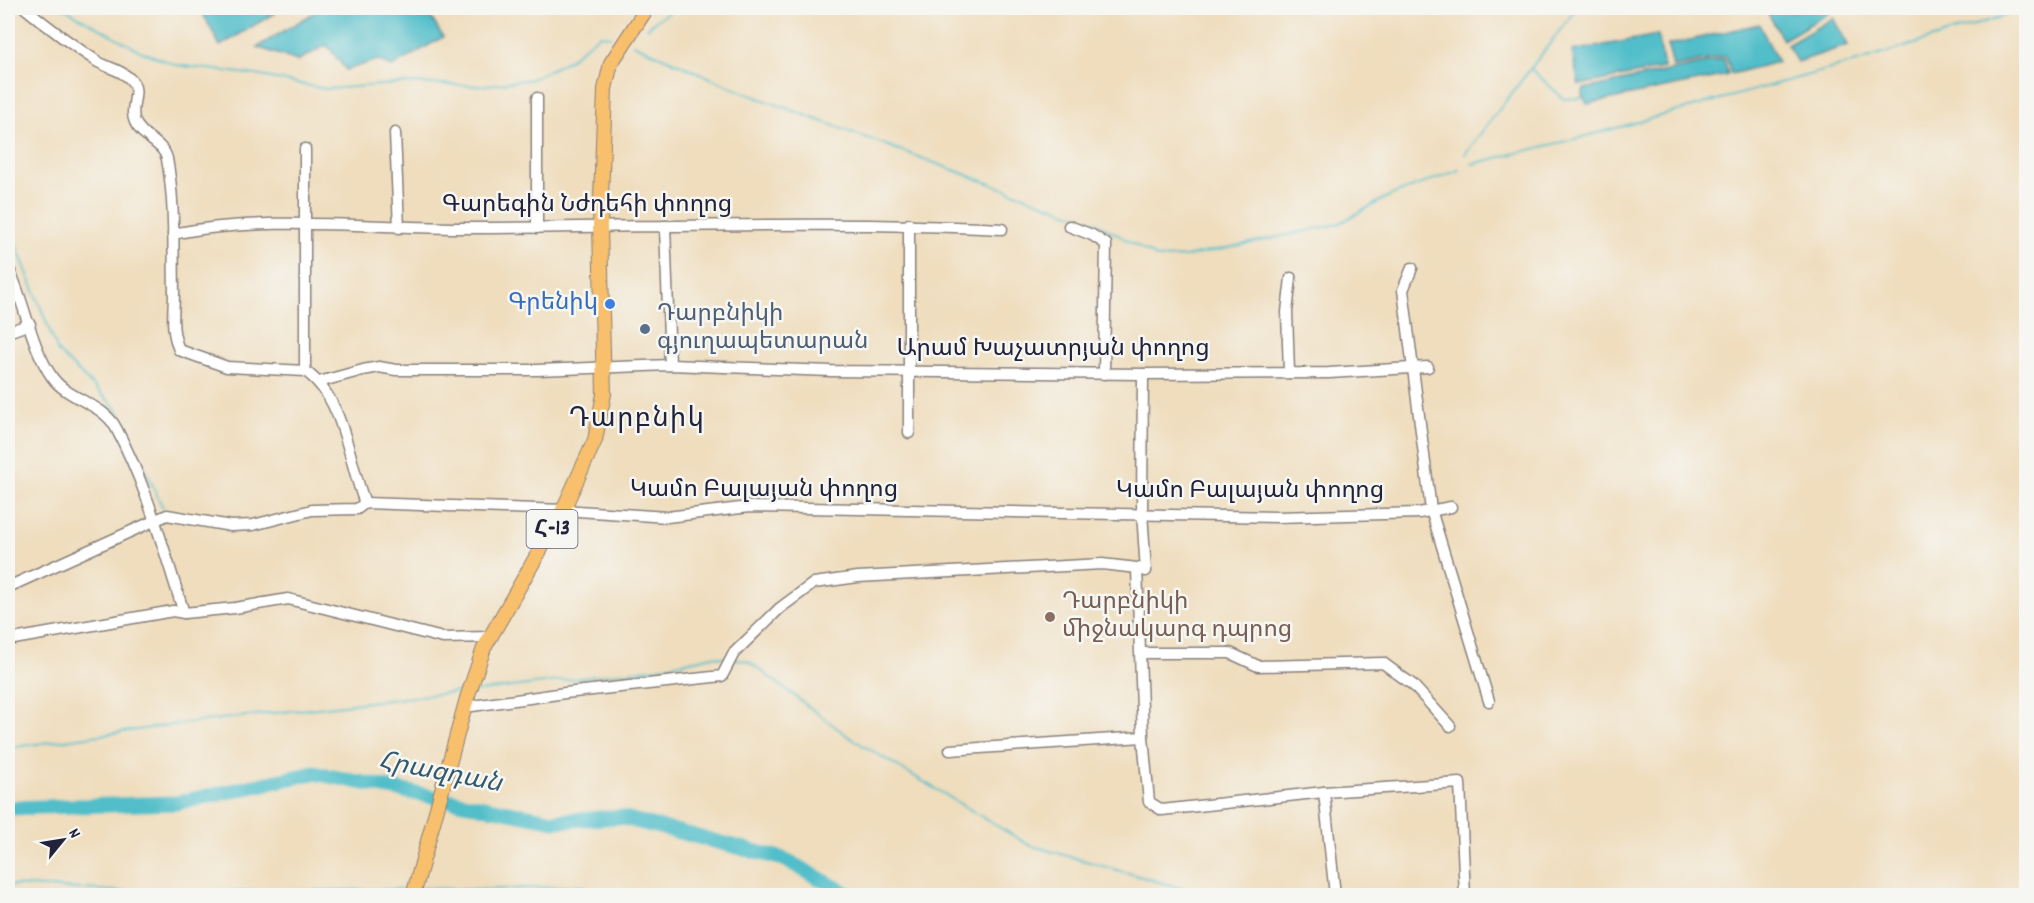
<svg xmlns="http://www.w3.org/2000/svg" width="2034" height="903" font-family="Dekko,'Noto Sans Armenian',sans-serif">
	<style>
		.water { fill: #51bec9; stroke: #3a7082; stroke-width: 1.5 }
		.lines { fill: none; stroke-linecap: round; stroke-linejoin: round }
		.stream { stroke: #51bec9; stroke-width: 2 }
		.river { stroke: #51bec9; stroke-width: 15 }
		.minor-casing { stroke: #88807c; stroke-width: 13 }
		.major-casing { stroke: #88807c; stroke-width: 16 }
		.minor { stroke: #fff; stroke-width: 10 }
		.major { stroke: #f8bf6c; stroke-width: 14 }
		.shop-dot { fill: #3f7fe0; stroke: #f6f6f2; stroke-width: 2 }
		.service-dot { fill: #5c6f8a; stroke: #f6f6f2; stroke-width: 2 }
		.education-dot { fill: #8d6e63; stroke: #f6f6f2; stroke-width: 2 }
		.labels { text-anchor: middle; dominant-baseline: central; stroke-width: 5; stroke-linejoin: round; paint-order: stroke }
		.shield { fill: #f6f6f2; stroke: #626272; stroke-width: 1.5 }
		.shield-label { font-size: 22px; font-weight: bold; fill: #22223b }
		.street-label { font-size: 24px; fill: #22223b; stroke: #f6f6f2 }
		.shop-label { font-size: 24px; fill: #366cbe; stroke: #f6f6f2; text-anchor: end }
		.service-label { font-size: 24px; fill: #4e5e75; stroke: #f6f6f2; text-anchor: start }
		.education-label { font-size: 24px; fill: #785e54; stroke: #f6f6f2; text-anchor: start }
		.water-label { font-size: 26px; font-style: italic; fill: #32596d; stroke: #f6f6f2 }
		.quarter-label { font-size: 27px; letter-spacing: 1.5px; fill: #22223b; stroke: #f6f6f2 }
	</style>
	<rect width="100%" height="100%" fill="#f6f6f2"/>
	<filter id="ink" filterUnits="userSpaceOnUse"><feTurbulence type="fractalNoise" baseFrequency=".0167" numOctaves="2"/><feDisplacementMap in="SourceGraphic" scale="12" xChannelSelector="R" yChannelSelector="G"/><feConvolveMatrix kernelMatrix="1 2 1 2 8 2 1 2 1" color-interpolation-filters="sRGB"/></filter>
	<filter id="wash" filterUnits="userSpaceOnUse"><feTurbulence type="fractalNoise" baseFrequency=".008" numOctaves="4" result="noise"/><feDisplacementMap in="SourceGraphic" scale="24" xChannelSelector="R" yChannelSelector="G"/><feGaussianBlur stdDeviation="1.35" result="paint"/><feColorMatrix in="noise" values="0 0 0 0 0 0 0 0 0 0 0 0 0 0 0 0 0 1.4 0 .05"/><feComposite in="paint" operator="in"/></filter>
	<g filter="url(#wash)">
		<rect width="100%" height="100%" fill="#efddbd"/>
		<g class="water">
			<polygon points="200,8 283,8 220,46"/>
			<polygon points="322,8 425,8 443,37 392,67 378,60 346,70 327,45 297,61 257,47"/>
			<polygon points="1765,8 1825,8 1829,13 1783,40"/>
			<polygon points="1833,18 1848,45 1797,62 1787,45"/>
			<polygon points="1759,24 1778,62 1731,74 1726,56 1673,67 1668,45"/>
			<polygon points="1658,35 1664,68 1579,85 1572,51"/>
			<polygon points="1724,59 1728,75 1587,104 1582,95 1584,89"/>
		</g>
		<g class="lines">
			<g class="stream">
				<polyline points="63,8 140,51 176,65 256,75 325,89 411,83 480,86 532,79 569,60 599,35 610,36"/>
				<polyline points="648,28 653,22 676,8"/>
				<polyline points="633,44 745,93 1097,223 1158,258 1186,257 1338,224 1391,195 1459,170"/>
				<polyline points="1531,69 1564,99 1581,98"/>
				<polyline points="1465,154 1577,8"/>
				<polyline points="1472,164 1587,136 1863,60 2026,9"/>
				<polyline points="8,224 58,352 117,409 163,508"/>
				<polyline points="734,659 748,661 849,737 1029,845 1209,896"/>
				<polyline points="473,692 658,668 713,656 728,658"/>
				<polyline points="8,748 186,723 465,691"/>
				<polyline points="8,885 154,893 410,889"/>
				<polyline points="422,888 478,890 582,886 606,896"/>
			</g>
			<polyline class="river" points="8,808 176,803 314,773 554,821 620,817 784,859 851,896"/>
		</g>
	</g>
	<g filter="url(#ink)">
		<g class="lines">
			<defs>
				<g id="minor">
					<path d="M25 8C48 27 72 45 98 62 108 68 122 70 130 79 143 91 128 107 135 122 141 137 164 143 167 159 175 201 173 249 174 292 174 315 170 327 179 350L227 367 305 371C345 399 348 461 365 503"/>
					<polyline points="537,98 537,228"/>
					<polyline points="395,133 399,228"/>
					<polyline points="305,149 305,371"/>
					<polyline points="909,224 909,433"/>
					<polyline points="665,226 670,365"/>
					<polyline points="1069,226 1092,235 1106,244 1104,374"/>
					<path d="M173 234C261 215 374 228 467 228 645 228 824 220 1002 229"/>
					<path d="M8 267C25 302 30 345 52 377 68 400 103 403 116 428 147 486 164 551 184 613"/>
					<polyline points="1412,268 1403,290 1431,510 1489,701"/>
					<polyline points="8,332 30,324"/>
					<polyline points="1289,373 1287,312 1291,278"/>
					<polyline points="319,382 363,370 379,367 396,370 537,370 670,365 831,371 1143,374 1329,373 1428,367"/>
					<polyline points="1137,568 1146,571 1142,512 1143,374"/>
					<polyline points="8,587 167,515 231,526 253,525 312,510 357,509 365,503 563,510 667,517 749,507 1278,517 1419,513 1451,507"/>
					<polyline points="8,640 173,611 184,613 235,608 288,599 443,638 490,637"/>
					<polyline points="1141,653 1230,653 1258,666 1383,663 1413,685 1450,726"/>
					<polyline points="465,707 565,693 722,676 734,653 780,608 814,583 858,577 1102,564 1137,568 1143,737 1149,802 1162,810 1324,792 1460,783 1465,896"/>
					<polyline points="950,750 1143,737"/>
					<polyline points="1324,792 1335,895"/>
				</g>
				<polyline id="major" points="413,896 467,698 484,648 563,510 595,440 604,394 600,226 605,89 611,63 647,8"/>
			</defs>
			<use href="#minor" class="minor-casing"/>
			<use href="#major" class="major-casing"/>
			<use href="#minor" class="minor"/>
			<use href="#major" class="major"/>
		</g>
	</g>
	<circle class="shop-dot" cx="610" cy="304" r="6"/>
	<circle class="service-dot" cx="645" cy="329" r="6"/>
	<circle class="education-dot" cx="1050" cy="617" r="6"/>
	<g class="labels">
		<rect class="shield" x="526.5" y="510" width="51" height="38" rx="4.5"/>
		<g class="shield-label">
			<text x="552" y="529">Հ-13</text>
		</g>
		<g class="street-label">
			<text x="587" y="206">Գարեգին Նժդեհի փողոց</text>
			<text x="1053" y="350">Արամ Խաչատրյան փողոց</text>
			<text x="764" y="491">Կամո Բալայան փողոց</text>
			<text x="1250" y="492">Կամո Բալայան փողոց</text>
		</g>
		<g class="shop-label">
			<text x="598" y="304">Գրենիկ</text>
		</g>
		<g class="service-label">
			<text x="657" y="315">Դարբնիկի<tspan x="657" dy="28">գյուղապետարան</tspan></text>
		</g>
		<g class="education-label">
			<text x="1062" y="603">Դարբնիկի<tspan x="1062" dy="28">միջնակարգ դպրոց</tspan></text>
		</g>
		<g class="water-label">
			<text transform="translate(440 774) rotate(11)">Հրազդան</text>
		</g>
		<g class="quarter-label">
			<text x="637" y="420">Դարբնիկ</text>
		</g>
	</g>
	<rect width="2034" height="903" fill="none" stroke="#f6f6f2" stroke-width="30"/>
	<g transform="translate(63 840) rotate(60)" stroke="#f6f6f2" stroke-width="4.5" paint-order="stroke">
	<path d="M0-4.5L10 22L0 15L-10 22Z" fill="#22223b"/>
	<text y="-9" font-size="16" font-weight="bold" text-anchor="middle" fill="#22223b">N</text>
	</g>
</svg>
